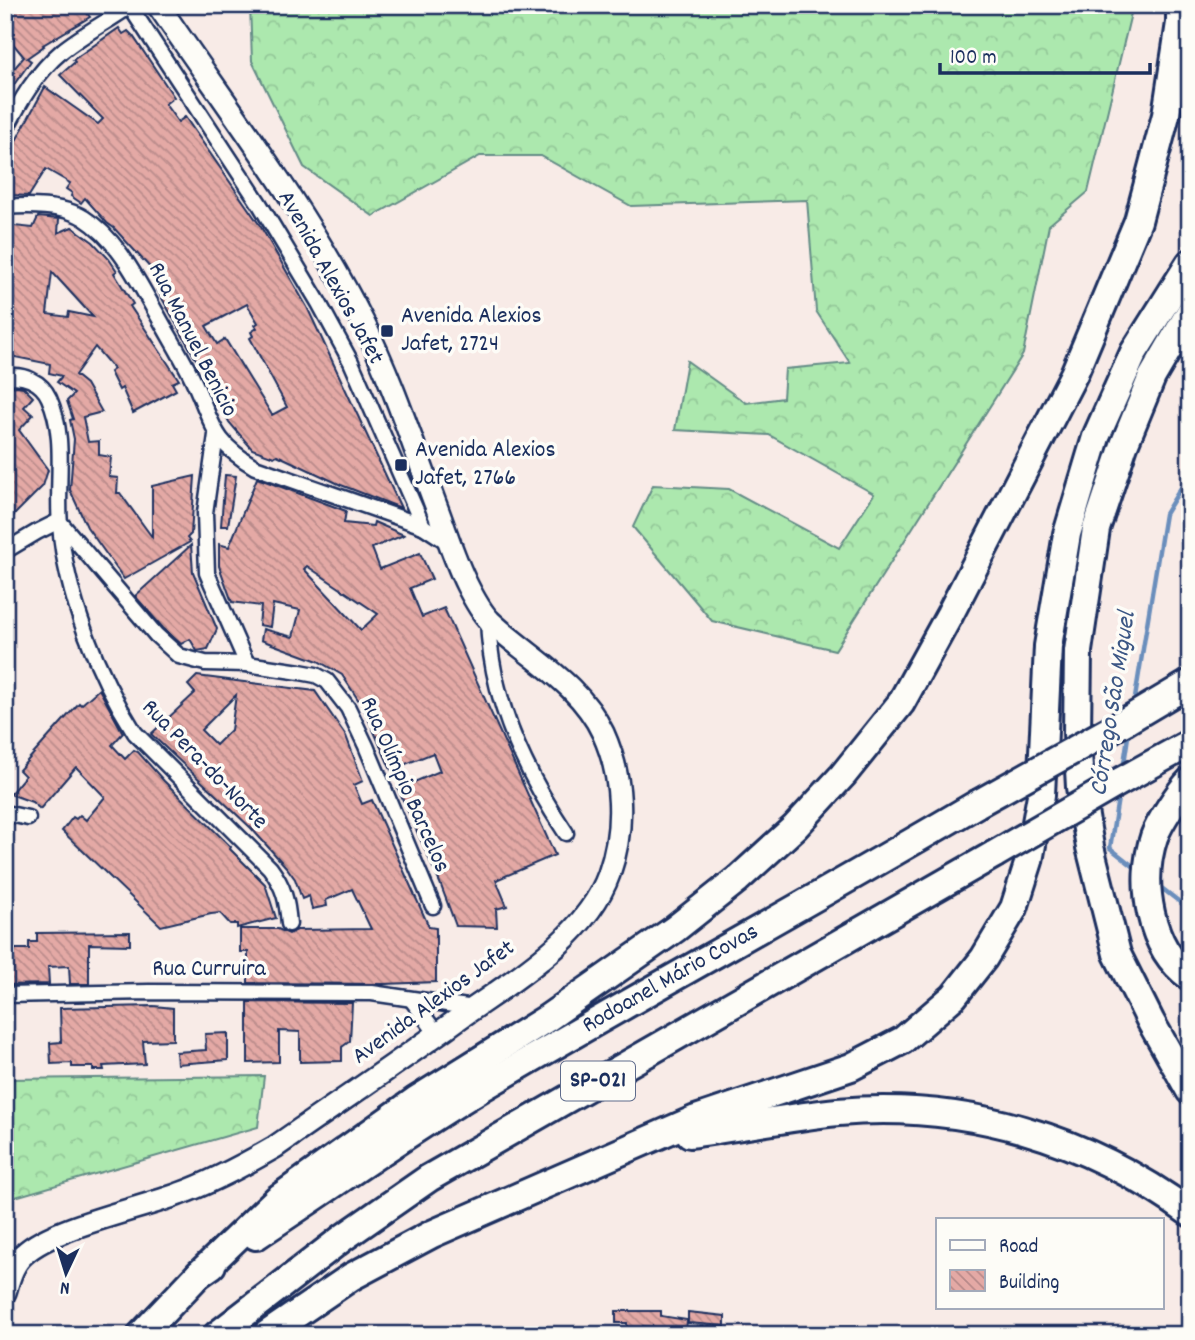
<svg xmlns="http://www.w3.org/2000/svg" width="1195" height="1340" font-family="Dekko,sans-serif">
	<style>
		.forest { fill: url(#forest-crowns); stroke: #648c86; stroke-width: 2 }
		.lines { fill: none; stroke-linecap: round; stroke-linejoin: round }
		.stream { stroke: #6a8ebc; stroke-width: 4.5 }
		.building { fill: url(#building-back-hatch); stroke: #1b2f5e; stroke-width: 2; fill-rule: evenodd }
		.street-casing { stroke: #1b2f5e; stroke-width: 19 }
		.secondary-casing { stroke: #1b2f5e; stroke-width: 26 }
		.highway-casing { stroke: #1b2f5e; stroke-width: 32 }
		.street { stroke: #fdfcf7; stroke-width: 14 }
		.secondary { stroke: #fdfcf7; stroke-width: 21 }
		.highway { stroke: #fdfcf7; stroke-width: 26 }
		.highway-bridge-casing { stroke: #1b2f5e; stroke-width: 32; stroke-linecap: butt }
		.highway-bridge { stroke: #fdfcf7; stroke-width: 26 }
		.poi-dot { fill: #1b2f5e; stroke: #fdfcf7; stroke-width: 2.5 }
		.labels { text-anchor: middle; dominant-baseline: central; stroke-width: 7; stroke-linejoin: round; paint-order: stroke }
		.shield { fill: #fdfcf7; stroke: #5f6c8c; stroke-width: 2 }
		.shield-label { font-size: 23px; font-weight: bold; fill: #1b2f5e }
		.street-label { font-size: 24px; fill: #1b2f5e; stroke: #fdfcf7 }
		.poi-label { font-size: 24px; fill: #1b2f5e; stroke: #fdfcf7; text-anchor: start }
		.water-label { font-size: 26px; font-style: italic; fill: #3c5785; stroke: #fdfcf7 }
	</style>
	<defs>
		<pattern id="forest-crowns" width="20" height="18" patternUnits="userSpaceOnUse" patternTransform="scale(1.75)"><rect width="20" height="18" fill="#ace8ae"/><path d="M2 6a3 3 0 1 1 6 0M12 15a3 3 0 1 1 6 0" fill="none" stroke="#93c798"/></pattern>
		<pattern id="building-back-hatch" width="6" height="6" patternUnits="userSpaceOnUse" patternTransform="scale(1.75)"><rect width="6" height="6" fill="#e4a9a5"/><path d="M-1 5l2 2M0 0l6 6M5-1l2 2" fill="none" stroke="#b88a8a"/></pattern>
	</defs>
	<rect width="100%" height="100%" fill="#f8ebe7"/>
	<filter id="ink" filterUnits="userSpaceOnUse"><feTurbulence type="fractalNoise" baseFrequency=".0143" numOctaves="2"/><feDisplacementMap in="SourceGraphic" scale="14" xChannelSelector="R" yChannelSelector="G"/><feConvolveMatrix kernelMatrix="1 2 1 2 8 2 1 2 1" color-interpolation-filters="sRGB"/></filter>
	<g filter="url(#ink)">
		<g class="forest">
			<polygon points="250,5 1133,5 1088,192 1049,225 1023,354 835,650 712,621 633,527 653,485 729,489 839,548 874,494 769,435 675,430 687,361 746,403 783,398 785,369 850,363 816,311 807,200 631,206 541,156 480,156 373,216 304,167 252,61"/>
			<polygon points="264,1076 258,1127 5,1200 5,1079"/>
		</g>
		<g class="lines">
			<g class="stream">
				<polyline points="1134,704 1165,514 1190,473"/>
				<polyline points="1123,770 1129,730"/>
				<polyline points="1119,792 1110,848 1138,870"/>
				<polyline points="1159,886 1190,910"/>
			</g>
		</g>
		<g class="building">
			<polygon points="5,5 99,5 87,13 90,17 43,45 44,46 27,58 31,61 5,97 5,79 24,57 5,34"/>
			<path d="M119 28 123 34 128 31 133 36 174 97 165 104 178 122 185 117 261 227 307 307 401 508 341 485 277 455 274 457 252 449 229 422 217 397 218 392 194 356 158 291 164 283 114 228 107 223 85 198 81 203 71 196 72 193 66 189 70 183 46 169 29 196 11 195 12 193 5 189V161L45 87 98 124 103 119 60 75 75 62 73 60ZM247 304 258 323 255 325 257 328 251 332 253 336 250 338 287 407 272 415 225 339 217 344 206 326Z"/>
			<path d="M38 217 59 219 58 233 72 227 93 242 109 259 117 271 114 273 133 304 130 306 179 380 172 383 176 390 133 413 122 388 119 390 110 372 114 369 95 347 75 375 86 384 102 412 83 417 88 442 99 441V455L111 457 109 477 118 478 117 493H120L152 537V486L195 476 191 534 187 538 190 542 124 579 87 527 70 490 74 439 70 420 73 419 67 401 74 394 57 382 62 376 49 373 50 364 5 355V225L33 228ZM52 272 93 317 69 312 68 317 47 314Z"/>
			<polygon points="17,386 23,387 33,397 24,407 33,415 19,430 48,470 43,486 5,524 5,392 10,387"/>
			<polygon points="225,475 236,476 228,526 221,526"/>
			<path d="M257 478 346 511 344 523 373 526 374 522 404 535 372 548 380 569 420 553 432 579 410 588 422 617 444 608 555 855 496 880 507 906 496 909 497 927 456 926 440 883 398 789 440 771 433 753 391 770 360 700 359 701 342 675 318 661 261 640 263 629 293 637 300 610 273 604 270 627 259 625 261 606 232 602 219 566V544L229 547ZM307 566 378 614 361 630 304 569Z"/>
			<polygon points="191,545 193,572 217,629 208,649 197,651 190,639 181,644 163,628 135,596"/>
			<path d="M197 676 315 691 346 736 363 781 354 785 362 804 372 800 429 927 436 928V982L384 984 248 983V952H240V929H278L289 934 297 930 371 929 352 889 326 900 327 906 312 909 309 896 302 899 295 879 287 868 251 828 151 734 195 693 188 685ZM236 695 231 730 216 745 201 730Z"/>
			<polygon points="99,689 123,733 112,745 125,759 134,750 138,752 164,781 231,847 230,849 265,884 276,918 237,928 237,924 230,924 220,913 211,914 161,926 62,831 73,817 76,819 80,815 86,820 105,797 76,767 40,809 32,802 10,794 25,776 19,770 79,703 81,705"/>
			<polygon points="130,932 130,945 89,944 89,984 70,984 69,966 48,967 49,984 5,985 5,949 29,949 29,942 37,942 37,933"/>
			<polygon points="248,1002 352,1003 350,1041 342,1047 342,1061 300,1062 300,1032 279,1031 279,1062 248,1063"/>
			<polygon points="154,1006 173,1008 173,1040 143,1041 145,1064 103,1066 104,1070 93,1070 93,1067 72,1067 72,1063 51,1064 50,1043 61,1042 60,1008"/>
			<polygon points="228,1033 228,1060 177,1064 176,1052 206,1050 205,1034"/>
			<polygon points="616,1311 661,1311 661,1316 687,1320 686,1330 643,1326 643,1333 627,1332 627,1323 616,1323"/>
			<polygon points="688,1312 725,1316 725,1326 688,1323"/>
		</g>
		<g class="lines">
			<defs>
				<g id="street">
					<polyline points="129,5 259,203 319,303 351,362 423,526 449,543"/>
					<path d="M5 131C20 101 36 73 62 51 83 34 109 21 131 5"/>
					<path d="M5 207C30 205 63 205 84 218 119 240 138 282 158 316 170 338 184 360 194 382 214 425 211 441 255 467L423 526"/>
					<path d="M5 378C22 372 42 382 49 398 67 438 56 483 60 525 66 596 97 673 135 733L270 868C284 887 287 900 289 924"/>
					<polyline points="216,435 205,513 207,573 247,664"/>
					<polyline points="5,551 37,532 59,521 156,635 179,656 205,663 247,664 300,672 316,675 327,681 348,708 366,746 433,906"/>
					<path d="M488 619C490 697 523 769 566 833"/>
					<polyline points="5,813 28,818"/>
					<polyline points="5,995 149,992 372,993 474,1008"/>
					<polyline points="412,1000 437,1034"/>
				</g>
				<path id="secondary" d="M5 1292C9 1279 13 1263 24 1254 52 1227 140 1209 179 1194 213 1182 244 1165 275 1147 335 1105 395 1065 454 1022 507 984 586 939 609 874 625 828 623 777 603 733 579 682 529 658 490 621 481 612 473 597 467 585 455 561 447 535 438 511 414 448 393 382 363 322 307 210 228 108 158 5"/>
				<g id="highway">
					<polyline points="1190,312 1152,377 1124,445 1096,529 1078,651 1077,733 1080,787 1090,847 1117,954 1151,1022 1190,1091"/>
					<polyline points="1126,721 1190,683"/>
					<polyline points="1121,781 1190,743"/>
					<path d="M1190 781C1179 792 1159 823 1154 837 1139 882 1149 948 1190 977"/>
					<path d="M690 1134C739 1127 789 1117 838 1112 966 1101 1087 1137 1190 1213"/>
					<path id="s1" d="M256 1236C334 1185 410 1130 490 1083 652 988 816 899 977 804"/>
					<polyline points="199,1274 277,1199 416,1100 546,1019 675,929 738,879 795,827 843,775 901,703 950,614 1074,374 1138,221 1166,115 1180,23 1180,5"/>
					<polyline points="141,1335 199,1274 212,1265"/>
					<polyline points="217,1335 344,1237 429,1178 995,854"/>
					<polyline points="266,1335 351,1277 432,1234 696,1119 851,1067 903,1040 954,996 984,958 1014,908 1029,861 1041,795 1048,646 1067,534 1096,437 1134,352 1190,263"/>
				</g>
			</defs>
			<use href="#street" class="street-casing"/>
			<use href="#secondary" class="secondary-casing"/>
			<use href="#highway" class="highway-casing"/>
			<use href="#street" class="street"/>
			<use href="#secondary" class="secondary"/>
			<use href="#highway" class="highway"/>
			<defs>
				<g id="highway-bridge">
					<polyline points="977,804 1126,721"/>
					<polyline points="995,854 1121,781"/>
				</g>
			</defs>
			<use href="#highway-bridge" class="highway-bridge-casing"/>
			<use href="#highway-bridge" class="highway-bridge"/>
		</g>
	</g>
	<g class="poi-dot">
		<rect x="380" y="324" width="14" height="14" rx="3.5"/>
		<rect x="394" y="458" width="14" height="14" rx="3.5"/>
	</g>
	<g class="labels">
		<rect class="shield" x="561" y="1061.5" width="74" height="39" rx="5"/>
		<g class="shield-label">
			<text x="598" y="1081">SP-021</text>
		</g>
		<g class="street-label">
			<text transform="translate(330 278) rotate(61)">Avenida Alexios Jafet</text>
			<text transform="translate(192 340) rotate(63)">Rua Manuel Benicio</text>
			<text transform="translate(204 765) rotate(46)">Rua Pera-do-Norte</text>
			<text transform="translate(404 785) rotate(66)">Rua Olímpio Barcelos</text>
			<text x="209" y="970">Rua Curruira</text>
			<text stroke="none"><textPath href="#s1" startOffset="488">Rodoanel Mário Covas</textPath></text>
			<text transform="translate(434 1003) rotate(-36)">Avenida Alexios Jafet</text>
		</g>
		<g class="poi-label">
			<text x="401" y="317">Avenida Alexios<tspan x="401" dy="28">Jafet, 2724</tspan></text>
			<text x="415" y="451">Avenida Alexios<tspan x="415" dy="28">Jafet, 2766</tspan></text>
		</g>
		<g class="water-label">
			<text transform="translate(1114 704) rotate(-81)">Córrego São Miguel</text>
		</g>
	</g>
	<rect width="1195" height="1340" fill="none" stroke="#fdfcf7" stroke-width="28"/>
	<rect x="14" y="14" width="1167" height="1312" fill="none" stroke="#1b2f5e" stroke-width="2.5" filter="url(#ink)"/>
	<rect x="936" y="1218" width="228" height="91" fill="#fdfcf7" stroke="#a3aaba" stroke-width="2"/>
	<rect x="950" y="1240" width="35" height="10" fill="#fdfcf7" stroke="#a3aaba" stroke-width="2"/>
	<text x="999" y="1252" font-size="21" fill="#1b2f5e">Road</text>
	<rect x="950" y="1270" width="35" height="21" fill="url(#building-back-hatch)" stroke="#a3aaba" stroke-width="2"/>
	<text x="999" y="1288" font-size="21" fill="#1b2f5e">Building</text>
	<g transform="translate(66 1273) rotate(184)" stroke="#fdfcf7" stroke-width="5" paint-order="stroke">
	<path d="M0-5L12 26L0 18L-12 26Z" fill="#1b2f5e"/>
	<text y="-10" font-size="19" font-weight="bold" text-anchor="middle" fill="#1b2f5e">N</text>
	</g>
	<path d="M940 63v10h210v-10" fill="none" stroke="#1b2f5e" stroke-width="3.5"/>
	<text x="950" y="63" font-size="21" fill="#1b2f5e" stroke="#fdfcf7" stroke-width="5" paint-order="stroke">100 m</text>
</svg>
